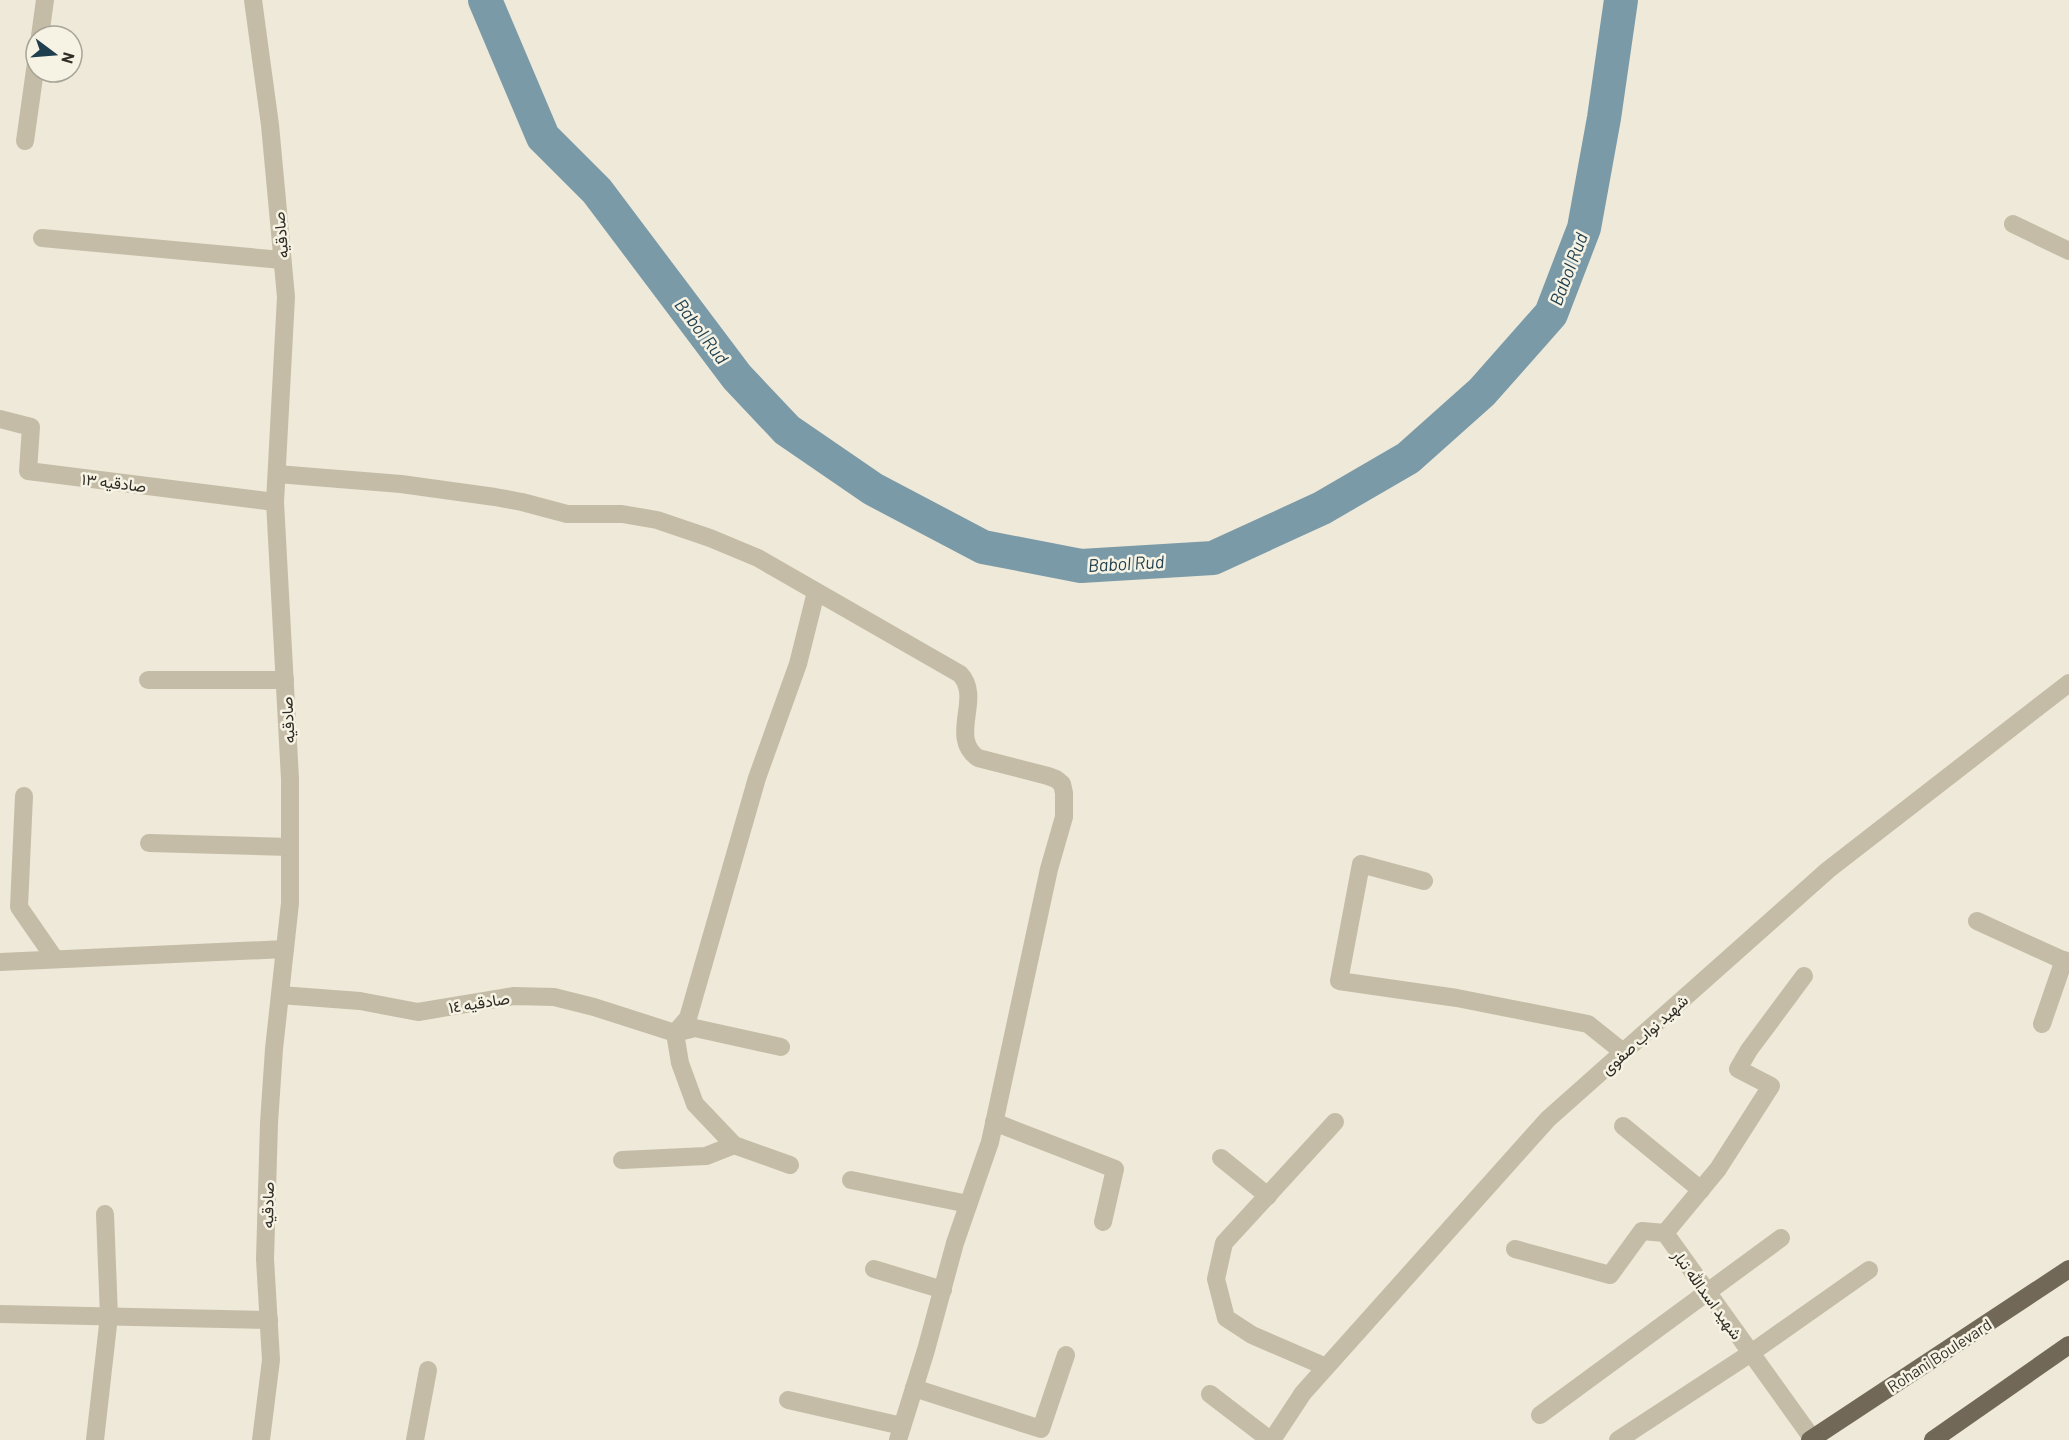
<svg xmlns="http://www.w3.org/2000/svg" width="2069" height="1440" font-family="Barlow,Vazirmatn,sans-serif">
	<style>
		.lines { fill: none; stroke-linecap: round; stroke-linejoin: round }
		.river { stroke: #7b9aa8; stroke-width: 34 }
		.minor { stroke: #c4bca6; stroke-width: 18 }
		.major { stroke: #726858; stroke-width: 18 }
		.labels { text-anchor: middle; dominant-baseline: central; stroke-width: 5; stroke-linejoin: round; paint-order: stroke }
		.street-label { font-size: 16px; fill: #312d26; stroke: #f6f3e4 }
		.water-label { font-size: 18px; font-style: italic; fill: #203f4e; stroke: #f6f3e4 }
	</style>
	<rect width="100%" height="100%" fill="#eee9d8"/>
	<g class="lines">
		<polyline class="river" points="485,0 543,137 597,191 737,377 787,430 873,489 983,547 1081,566 1213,558 1322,508 1408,458 1482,392 1551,314 1584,228 1604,118 1621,0"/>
		<g class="minor">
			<polyline points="253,0 270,125 286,297 275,502 290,779 290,903 274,1049 269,1123 265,1259 271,1360 261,1440"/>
			<polyline points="40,36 45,0"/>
			<polyline points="25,141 36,63"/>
			<polyline points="2013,224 2069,251"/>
			<polyline points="42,238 282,260"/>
			<polyline points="0,419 31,427 28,471 275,502"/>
			<path d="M277 474 401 484 495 497 522 502 567 514H622L657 520 710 538 758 558 960 674C983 698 948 737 978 758L1048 776 1056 779 1062 784 1064 793V817L1049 869 990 1142 955 1243 926 1350 898 1440"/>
			<polyline points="148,680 285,680"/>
			<polyline points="24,796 19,907 55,959"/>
			<polyline points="149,843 290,847"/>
			<polyline points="1424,881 1361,864 1339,981 1457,998 1588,1024 1623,1052"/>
			<polyline points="1977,921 2069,963"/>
			<polyline points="0,962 285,949"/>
			<polyline points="280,995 360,1001 418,1012 514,996 554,997 594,1007 675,1033 680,1063 695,1104 734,1145 790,1165"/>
			<polyline points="2042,1024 2064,960"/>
			<polyline points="781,1047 695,1028 675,1033 688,1018 757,778 798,664 816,592"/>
			<polyline points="994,1122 1115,1169 1103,1222"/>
			<polyline points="1623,1126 1701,1190"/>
			<polyline points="1221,1158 1268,1196"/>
			<polyline points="622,1160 706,1156 734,1145"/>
			<polyline points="851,1180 968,1204"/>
			<polyline points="1665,1233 1718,1169 1771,1086 1738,1069 1749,1050 1804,976"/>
			<polyline points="1515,1249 1610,1275 1642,1231 1665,1233 1812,1438"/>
			<polyline points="874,1269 943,1290"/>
			<polyline points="0,1314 269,1320"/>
			<polyline points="1326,1367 1252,1335 1226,1318 1216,1279 1224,1243 1335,1122"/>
			<polyline points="914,1388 1041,1429 1066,1355"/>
			<polyline points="1210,1394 1270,1440"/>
			<polyline points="788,1400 902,1426"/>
			<polyline points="1540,1415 1781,1238"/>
			<polyline points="95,1440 109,1316 105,1214"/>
			<polyline points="415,1440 428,1370"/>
			<polyline points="1272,1440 1303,1393 1548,1119 1828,870 2069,683"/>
			<polyline points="1618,1440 1751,1353 1869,1270"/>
		</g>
		<g class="major">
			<polyline points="1810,1440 2069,1269"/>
			<polyline points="1933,1440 2069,1345"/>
		</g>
	</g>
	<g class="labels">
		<g class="street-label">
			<text transform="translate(280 235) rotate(-95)">صادقیه</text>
			<text transform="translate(114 482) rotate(7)">صادقیه ۱۳</text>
			<text transform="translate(287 720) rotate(-93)">صادقیه</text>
			<text transform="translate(479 1002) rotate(-9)">صادقيه ١٤</text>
			<text transform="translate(1644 1034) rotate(-42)">شهید نواب صفوی</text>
			<text transform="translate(267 1205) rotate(-89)">صادقیه</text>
			<text transform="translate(1708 1294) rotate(54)">شهید اسدالله تبار</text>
			<text transform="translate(1939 1355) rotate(-33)">Rohani Boulevard</text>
		</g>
		<g class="water-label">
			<text transform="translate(1568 269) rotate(-69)">Babol Rud</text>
			<text transform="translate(702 331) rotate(53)">Babol Rud</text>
			<text transform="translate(1126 563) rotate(-3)">Babol Rud</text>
		</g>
	</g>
	<g transform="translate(54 54) rotate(106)"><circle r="28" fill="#f6f3e4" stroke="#a7a498" stroke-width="1.5"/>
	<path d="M0-4.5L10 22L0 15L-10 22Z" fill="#203f4e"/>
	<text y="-9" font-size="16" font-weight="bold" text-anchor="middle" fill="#312d26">N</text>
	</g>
</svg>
